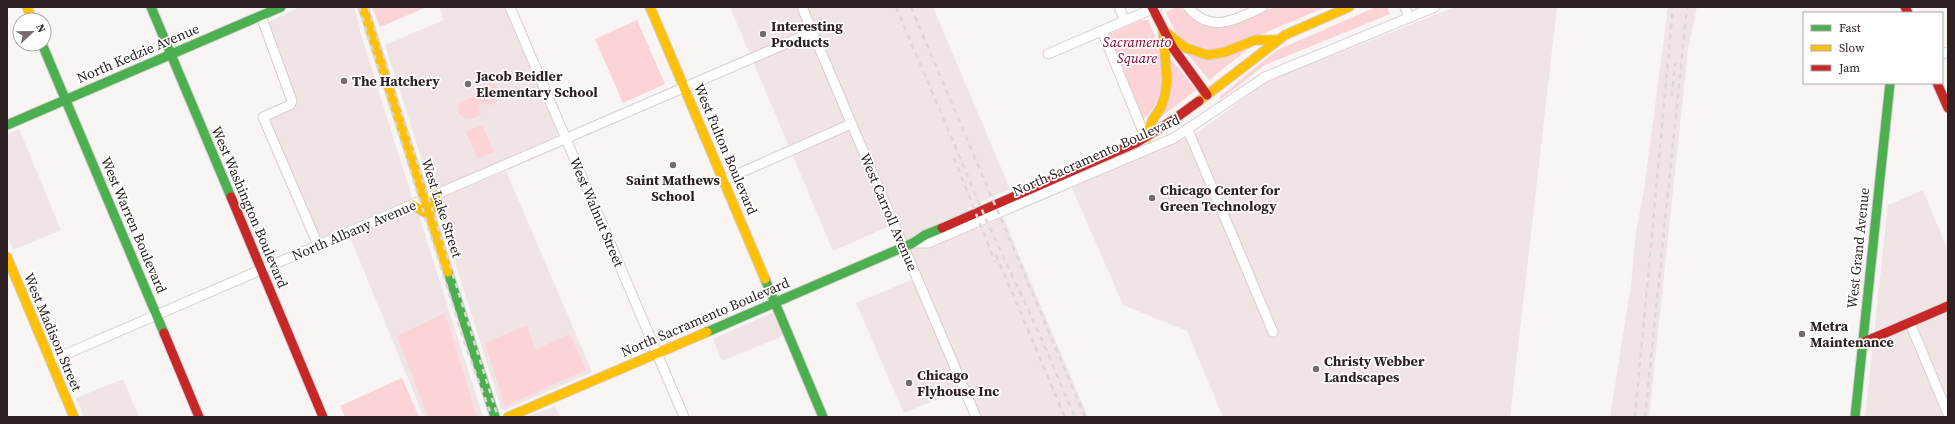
<svg xmlns="http://www.w3.org/2000/svg" width="1955" height="424" font-family="'Source Serif 4',serif">
	<style>
		.built { fill: #f0e4e5 }
		.green { fill: #fcd4d8 }
		.lines { fill: none; stroke-linecap: round; stroke-linejoin: round }
		.street-casing { stroke: #d8cfcf; stroke-width: 11 }
		.fast-casing { stroke: #d8cfcf; stroke-width: 11 }
		.slow-casing { stroke: #d8cfcf; stroke-width: 11 }
		.jam-casing { stroke: #d8cfcf; stroke-width: 11 }
		.street { stroke: #fefefe; stroke-width: 9 }
		.fast { stroke: #4caf50; stroke-width: 9 }
		.slow { stroke: #ffc107; stroke-width: 9 }
		.jam { stroke: #c62828; stroke-width: 9 }
		.rail { stroke: #dad7d7; stroke-width: 2.5; stroke-dasharray: 5 5; stroke-linecap: butt }
		.poi-dot { fill: #766b6c; stroke: #fff; stroke-width: 1.5 }
		.labels { text-anchor: middle; dominant-baseline: central; stroke-width: 3.5; stroke-linejoin: round; paint-order: stroke }
		.poi-label { font-size: 14px; font-weight: bold; fill: #2f2122; stroke: #fff; text-anchor: start }
		.park-label { font-size: 14px; font-style: italic; fill: #860130; stroke: #fff }
		.street-label { font-size: 14px; fill: #2f2122; stroke: #fff }
	</style>
	<rect width="100%" height="100%" fill="#f9f5f5"/>
	<g class="built">
		<polygon points="300,7 354,7 360,28 360,32 412,197 411,199 320,238 269,121 271,117 293,108 297,101 269,22"/>
		<polygon points="439,7 505,7 558,134 555,137 434,190 430,185 385,45 444,20"/>
		<polygon points="730,7 933,7 1010,189 968,208 977,229 1003,217 1088,417 981,417 967,387 904,413 856,303 918,277 896,223 833,251"/>
		<polygon points="1455,7 1557,7 1510,417 1223,417 1187,331 1123,305 1072,188 1197,133 1266,82"/>
		<polygon points="1668,7 1697,7 1688,49 1649,417 1610,417 1631,285 1636,233 1644,190"/>
		<polygon points="19,129 61,230 13,250 7,235 7,134"/>
		<polygon points="506,171 592,372 505,410 501,408 437,205 437,199"/>
		<polygon points="1923,190 1948,251 1948,417 1865,417 1888,205"/>
		<polygon points="414,209 418,213 483,417 424,417 350,237"/>
		<polygon points="772,313 774,314 783,336 722,361 713,339"/>
		<polygon points="123,379 139,417 84,417 76,398"/>
		<polygon points="555,406 560,417 525,417 544,411"/>
	</g>
	<g class="green">
		<polygon points="372,7 427,7 380,27"/>
		<path d="M1176 7H1180C1216 45 1235 19 1274 8 1285 4 1313 7 1326 7L1248 40 1215 51 1184 42 1175 32 1166 12Z"/>
		<polygon points="1376,7 1387,7 1390,14 1265,65 1221,99 1219,97 1277,50"/>
		<polygon points="637,20 665,84 623,103 595,39"/>
		<path d="M1141 20H1148C1162 52 1173 92 1143 120L1107 35Z"/>
		<polygon points="1256,43 1209,80 1186,52"/>
		<polygon points="1168,55 1196,90 1161,117"/>
		<path d="M492 81C499 88 500 98 494 105L484 103 480 105 479 111 481 114C474 120 466 121 459 114 454 101 467 99 477 96L483 84 487 85Z"/>
		<polygon points="482,125 494,152 478,159 466,132"/>
		<polygon points="445,313 477,417 428,417 397,336"/>
		<polygon points="527,325 535,350 570,334 586,370 505,406 485,343"/>
		<polygon points="402,378 419,417 345,417 340,406"/>
	</g>
	<g class="lines">
		<defs>
			<g id="street">
				<polyline points="510,7 684,417"/>
				<polyline points="802,7 976,417"/>
				<polyline points="1119,7 1125,21"/>
				<path d="M1188 7C1211 35 1236 19 1263 7"/>
				<polyline points="1405,7 1409,18"/>
				<polyline points="261,16 292,101 290,105 263,117 318,245"/>
				<polyline points="1102,31 1146,139"/>
				<polyline points="1048,54 1157,7"/>
				<polyline points="1942,54 1948,52"/>
				<polyline points="1188,130 1273,332"/>
				<polyline points="724,180 851,124"/>
				<polyline points="430,197 813,32"/>
				<polyline points="914,243 928,243 1174,138 1265,77 1435,7"/>
				<polyline points="1910,323 1948,414"/>
				<polyline points="50,361 418,202"/>
			</g>
			<g id="fast">
				<polyline points="151,7 231,197"/>
				<polyline points="42,44 164,333"/>
				<polyline points="7,125 281,7"/>
				<polyline points="448,272 495,417"/>
				<polyline points="765,279 823,417"/>
				<polyline points="707,332 913,243 925,235 942,228"/>
				<polyline points="1855,417 1890,83"/>
			</g>
			<g id="slow">
				<polyline points="27,7 32,20"/>
				<polyline points="363,7 448,272"/>
				<polyline points="650,7 765,279"/>
				<polyline points="1163,30 1186,48 1208,55 1225,52 1255,40 1278,40"/>
				<polyline points="1199,101 1285,35 1349,7"/>
				<polyline points="1146,138 1152,121 1161,107 1165,95 1167,80 1163,30"/>
				<polyline points="413,205 429,215 436,195"/>
				<polyline points="7,257 74,417"/>
				<polyline points="508,417 707,332"/>
			</g>
			<g id="jam">
				<polyline points="1152,7 1173,48 1207,95"/>
				<polyline points="1905,7 1908,13"/>
				<polyline points="1937,83 1948,108"/>
				<polyline points="231,197 323,417"/>
				<polyline points="942,228 1136,143 1173,120 1199,101"/>
				<polyline points="164,333 199,417"/>
				<polyline points="1862,343 1948,306"/>
			</g>
		</defs>
		<use href="#street" class="street-casing"/>
		<use href="#fast" class="fast-casing"/>
		<use href="#slow" class="slow-casing"/>
		<use href="#jam" class="jam-casing"/>
		<use href="#street" class="street"/>
		<use href="#fast" class="fast"/>
		<use href="#slow" class="slow"/>
		<use href="#jam" class="jam"/>
		<g class="rail">
			<polyline points="359,7 466,347 492,417"/>
			<polyline points="368,7 498,417"/>
			<polyline points="896,7 988,224 1038,331 1075,417"/>
			<polyline points="911,7 1085,417"/>
			<polyline points="1672,96 1675,63"/>
			<polyline points="954,158 995,262"/>
			<polyline points="996,255 1065,417"/>
			<polyline points="1635,417 1673,7"/>
			<polyline points="1645,417 1687,7"/>
		</g>
	</g>
	<g class="poi-dot">
		<circle cx="763" cy="34" r="4"/>
		<circle cx="344" cy="81" r="4"/>
		<circle cx="468" cy="84" r="4"/>
		<circle cx="673" cy="165" r="4"/>
		<circle cx="1152" cy="198" r="4"/>
		<circle cx="1802" cy="334" r="4"/>
		<circle cx="1316" cy="369" r="4"/>
		<circle cx="909" cy="383" r="4"/>
	</g>
	<g class="labels">
		<g class="poi-label">
			<text x="771" y="26">Interesting<tspan x="771" dy="16">Products</tspan></text>
			<text x="476" y="76">Jacob Beidler<tspan x="476" dy="16">Elementary School</tspan></text>
			<text x="352" y="81">The Hatchery</text>
			<text x="673" y="180" text-anchor="middle">Saint Mathews<tspan x="673" dy="16">School</tspan></text>
			<text x="1160" y="190">Chicago Center for<tspan x="1160" dy="16">Green Technology</tspan></text>
			<text x="1810" y="326">Metra<tspan x="1810" dy="16">Maintenance</tspan></text>
			<text x="1324" y="361">Christy Webber<tspan x="1324" dy="16">Landscapes</tspan></text>
			<text x="917" y="375">Chicago<tspan x="917" dy="16">Flyhouse Inc</tspan></text>
		</g>
		<g class="park-label">
			<text x="1137" y="42">Sacramento<tspan x="1137" dy="16">Square</tspan></text>
		</g>
		<g class="street-label">
			<text transform="translate(138 53) rotate(-23)">North Kedzie Avenue</text>
			<text transform="translate(726 149) rotate(67)">West Fulton Boulevard</text>
			<text transform="translate(1096 155) rotate(-24)">North Sacramento Boulevard</text>
			<text transform="translate(250 207) rotate(67)">West Washington Boulevard</text>
			<text transform="translate(442 208) rotate(72)">West Lake Street</text>
			<text transform="translate(597 212) rotate(67)">West Walnut Street</text>
			<text transform="translate(889 212) rotate(67)">West Carroll Avenue</text>
			<text transform="translate(134 225) rotate(67)">West Warren Boulevard</text>
			<text transform="translate(354 230) rotate(-23)">North Albany Avenue</text>
			<text transform="translate(1858 248) rotate(-84)">West Grand Avenue</text>
			<text transform="translate(705 317) rotate(-23)">North Sacramento Boulevard</text>
			<text transform="translate(53 332) rotate(67)">West Madison Street</text>
		</g>
	</g>
	<rect width="1955" height="424" fill="none" stroke="#2f2122" stroke-width="16"/>
	<rect x="1803" y="12" width="140" height="72" fill="#ffffff" stroke="#aca6a7"/>
	<rect x="1811" y="25" width="20" height="6" fill="#4caf50" stroke="#aca6a7"/>
	<text x="1839" y="32" font-size="12" fill="#2f2122">Fast</text>
	<rect x="1811" y="45" width="20" height="6" fill="#ffc107" stroke="#aca6a7"/>
	<text x="1839" y="52" font-size="12" fill="#2f2122">Slow</text>
	<rect x="1811" y="65" width="20" height="6" fill="#c62828" stroke="#aca6a7"/>
	<text x="1839" y="72" font-size="12" fill="#2f2122">Jam</text>
	<g transform="translate(32 32) rotate(68)"><circle r="19" fill="#ffffff" stroke="#aca6a7"/>
	<path d="M0-3L7 15L0 10L-7 15Z" fill="#766b6c"/>
	<text y="-6" font-size="11" font-weight="bold" text-anchor="middle" fill="#2f2122">N</text>
	</g>
</svg>
